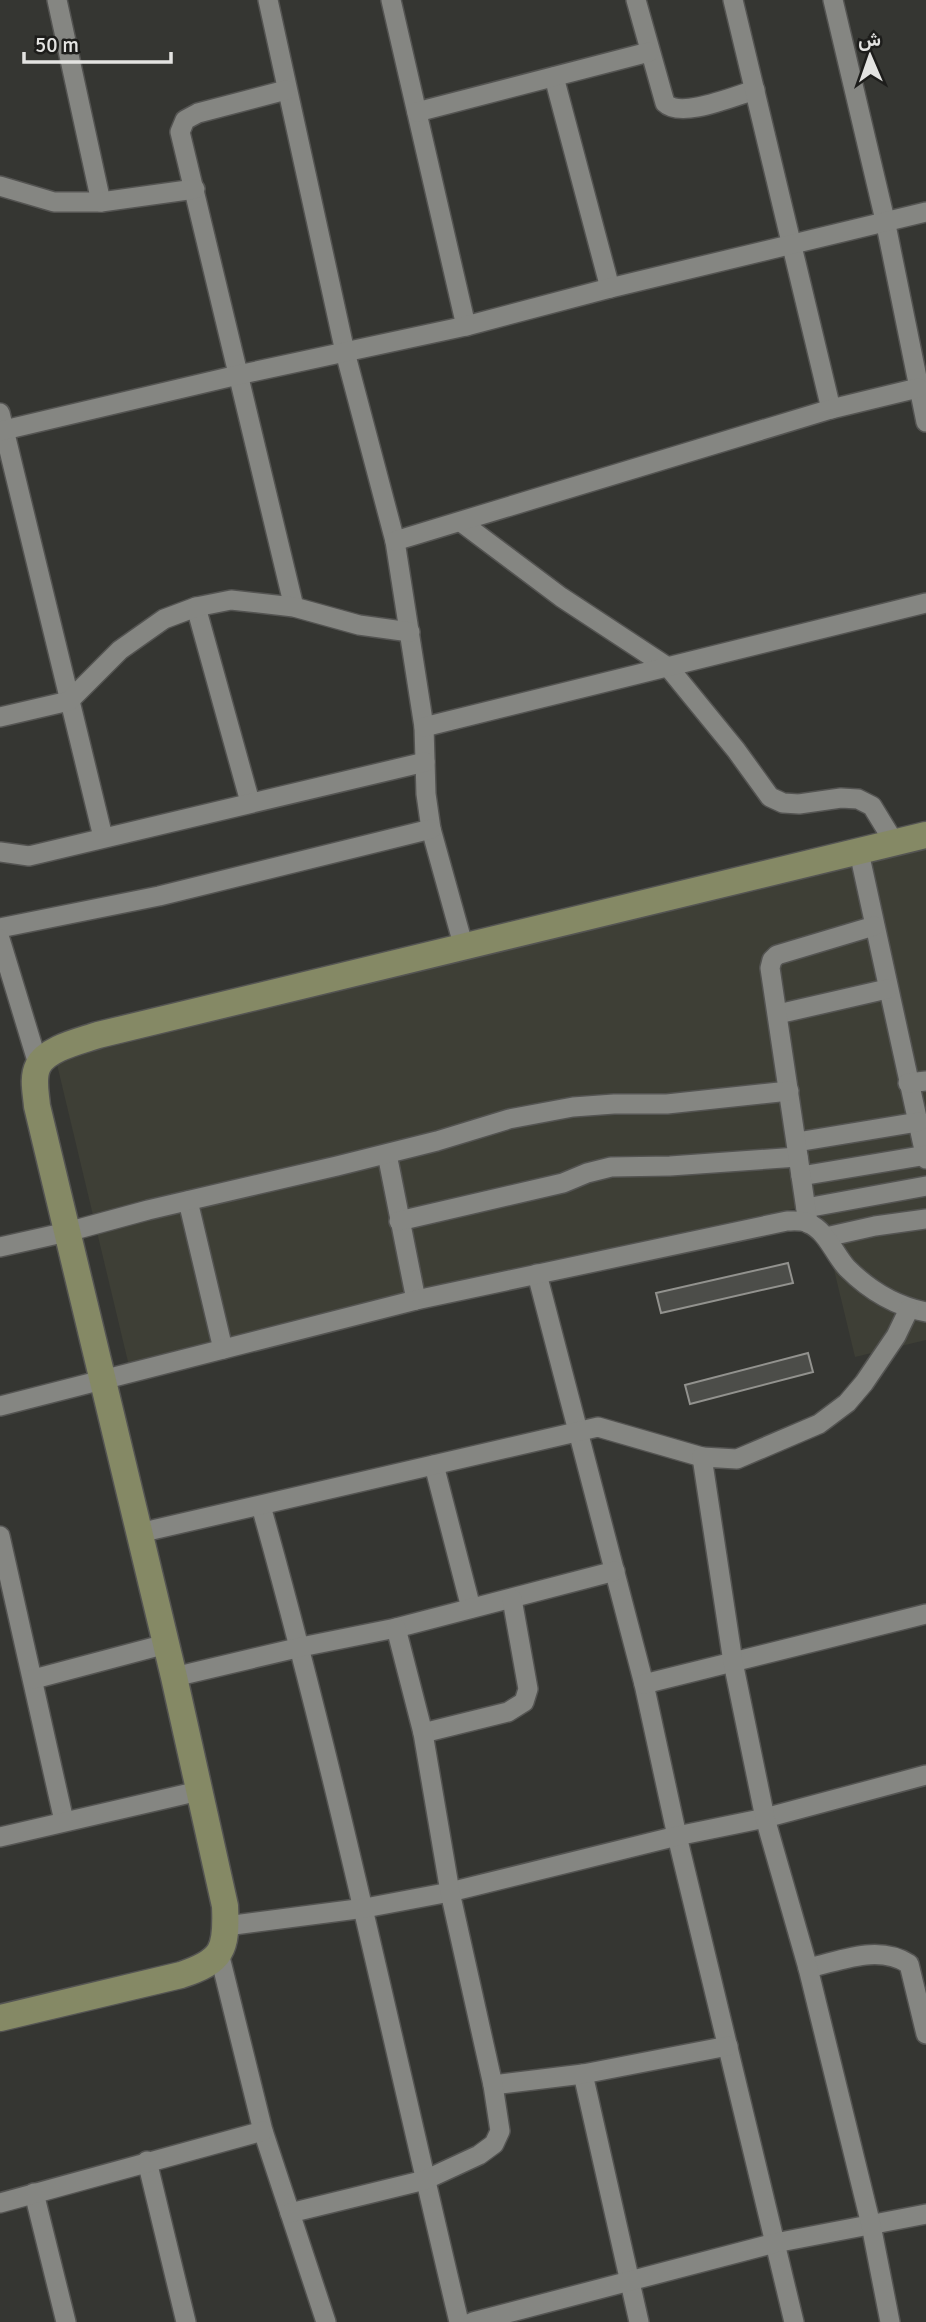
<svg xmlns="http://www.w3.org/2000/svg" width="926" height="2322" font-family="Signika,Vazirmatn,sans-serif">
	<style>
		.built { fill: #3e3f36 }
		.building { fill: #4c4d49; stroke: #92928e; stroke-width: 2 }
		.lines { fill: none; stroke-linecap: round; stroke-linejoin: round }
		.minor-casing { stroke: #545452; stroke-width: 22 }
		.secondary-casing { stroke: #545452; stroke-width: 29 }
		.minor { stroke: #858682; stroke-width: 19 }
		.secondary { stroke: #858965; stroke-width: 26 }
	</style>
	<rect width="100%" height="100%" fill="#353632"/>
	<polygon class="built" points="926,849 926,1340 855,1357 818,1203 129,1366 55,1056"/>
	<g class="building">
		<polygon points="788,1263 793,1283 661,1313 656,1293"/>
		<polygon points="808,1353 813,1372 690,1404 685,1385"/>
	</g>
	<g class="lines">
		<defs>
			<g id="minor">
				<polyline points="57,0 101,202"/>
				<polyline points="268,0 345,352 395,541 424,727 426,794 431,829 464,948"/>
				<polyline points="391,0 466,326"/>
				<path d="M636 0 665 103C681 119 734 96 755 90"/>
				<polyline points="733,0 831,409"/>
				<polyline points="833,0 885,220 926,422"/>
				<polyline points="554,77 610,288"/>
				<polyline points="286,90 198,113 185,120 180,132 294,607"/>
				<polyline points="417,112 649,52"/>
				<polyline points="0,186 54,202 101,202 195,189"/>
				<polyline points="0,413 103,837"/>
				<polyline points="0,431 238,375 466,326 610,288 926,212"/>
				<polyline points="461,522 561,597 669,668 736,750 770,797 783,803 799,804 841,798 858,799 872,806 894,842"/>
				<polyline points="395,541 831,409 918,388"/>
				<polyline points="196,607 250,802"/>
				<polyline points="0,717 69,701 120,650 164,619 196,607 231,600 294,607 359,625 410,632"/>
				<polyline points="424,727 926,603"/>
				<polyline points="0,852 29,856 425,762"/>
				<polyline points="859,852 926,1159"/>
				<polyline points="0,928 159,896 431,829"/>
				<polyline points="0,939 38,1064"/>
				<polyline points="778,1014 887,989"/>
				<polyline points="908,1083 926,1081"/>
				<polyline points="797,1142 918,1122"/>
				<polyline points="387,1154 416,1300"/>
				<polyline points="801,1176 926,1155"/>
				<polyline points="188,1201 223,1349"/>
				<polyline points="806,1208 926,1186"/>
				<polyline points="399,1221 563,1183 587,1173 611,1167 670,1166 798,1157"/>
				<polyline points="808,1223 770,968 772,960 777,955 874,926"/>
				<polyline points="826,1237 875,1226 926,1219"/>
				<polyline points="0,1247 67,1232 148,1210 337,1166 437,1141 509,1119 573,1107 614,1104 667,1104 789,1091"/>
				<polyline points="537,1274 644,1684 677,1836 794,2322"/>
				<path d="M0 1406 416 1300 787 1221C793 1221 802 1220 808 1223 827 1231 834 1254 847 1268 869 1290 895 1306 926 1312"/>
				<polyline points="434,1465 471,1608"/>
				<path d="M261 1506C337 1776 394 2050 459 2322"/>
				<polyline points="139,1533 598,1427 702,1457"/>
				<polyline points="0,1536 64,1821"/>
				<polyline points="174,1677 301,1647 396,1628 615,1571"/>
				<polyline points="34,1679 166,1644"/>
				<polyline points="644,1684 926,1614"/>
				<polyline points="423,1733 508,1712 524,1702 528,1689 512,1599"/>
				<polyline points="0,1837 199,1791"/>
				<polyline points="226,1926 365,1908 450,1892 677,1836 765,1818 926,1775"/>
				<polyline points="219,1953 263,2131 326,2322"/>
				<path d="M808 1968C841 1961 878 1944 909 1964L926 2034"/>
				<polyline points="583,2074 639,2322"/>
				<polyline points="493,2085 583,2074 728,2046"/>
				<polyline points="147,2161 186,2322"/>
				<polyline points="34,2193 66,2322"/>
				<polyline points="0,2203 263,2131"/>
				<polyline points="290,2213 425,2180 479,2155 494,2144 500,2131 493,2085 450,1892 423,1733 396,1628"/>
				<polyline points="473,2322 775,2243 926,2214"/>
				<polyline points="890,2322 871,2225 808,1968 765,1818 733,1662 702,1457 737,1459 819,1424 847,1403 864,1383 896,1336 909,1309"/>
			</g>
			<path id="secondary" d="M0 2018 181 1975C223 1961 227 1950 225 1906L174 1677 37 1106C36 1093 32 1078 38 1066 47 1048 81 1041 98 1035L926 835"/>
		</defs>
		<use href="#minor" class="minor-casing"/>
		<use href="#secondary" class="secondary-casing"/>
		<use href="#minor" class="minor"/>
		<use href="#secondary" class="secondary"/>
	</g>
	<g transform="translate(870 56) rotate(358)" stroke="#1d1d1b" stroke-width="5" paint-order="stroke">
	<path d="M0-5L12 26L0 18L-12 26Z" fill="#e3e3e1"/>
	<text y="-10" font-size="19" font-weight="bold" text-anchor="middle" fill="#e3e3e1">ش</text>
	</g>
	<path d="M24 52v10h147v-10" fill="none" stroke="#e3e3e1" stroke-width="3.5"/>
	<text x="35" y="52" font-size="21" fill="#e3e3e1" stroke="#1d1d1b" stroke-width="5" paint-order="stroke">50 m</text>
</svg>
